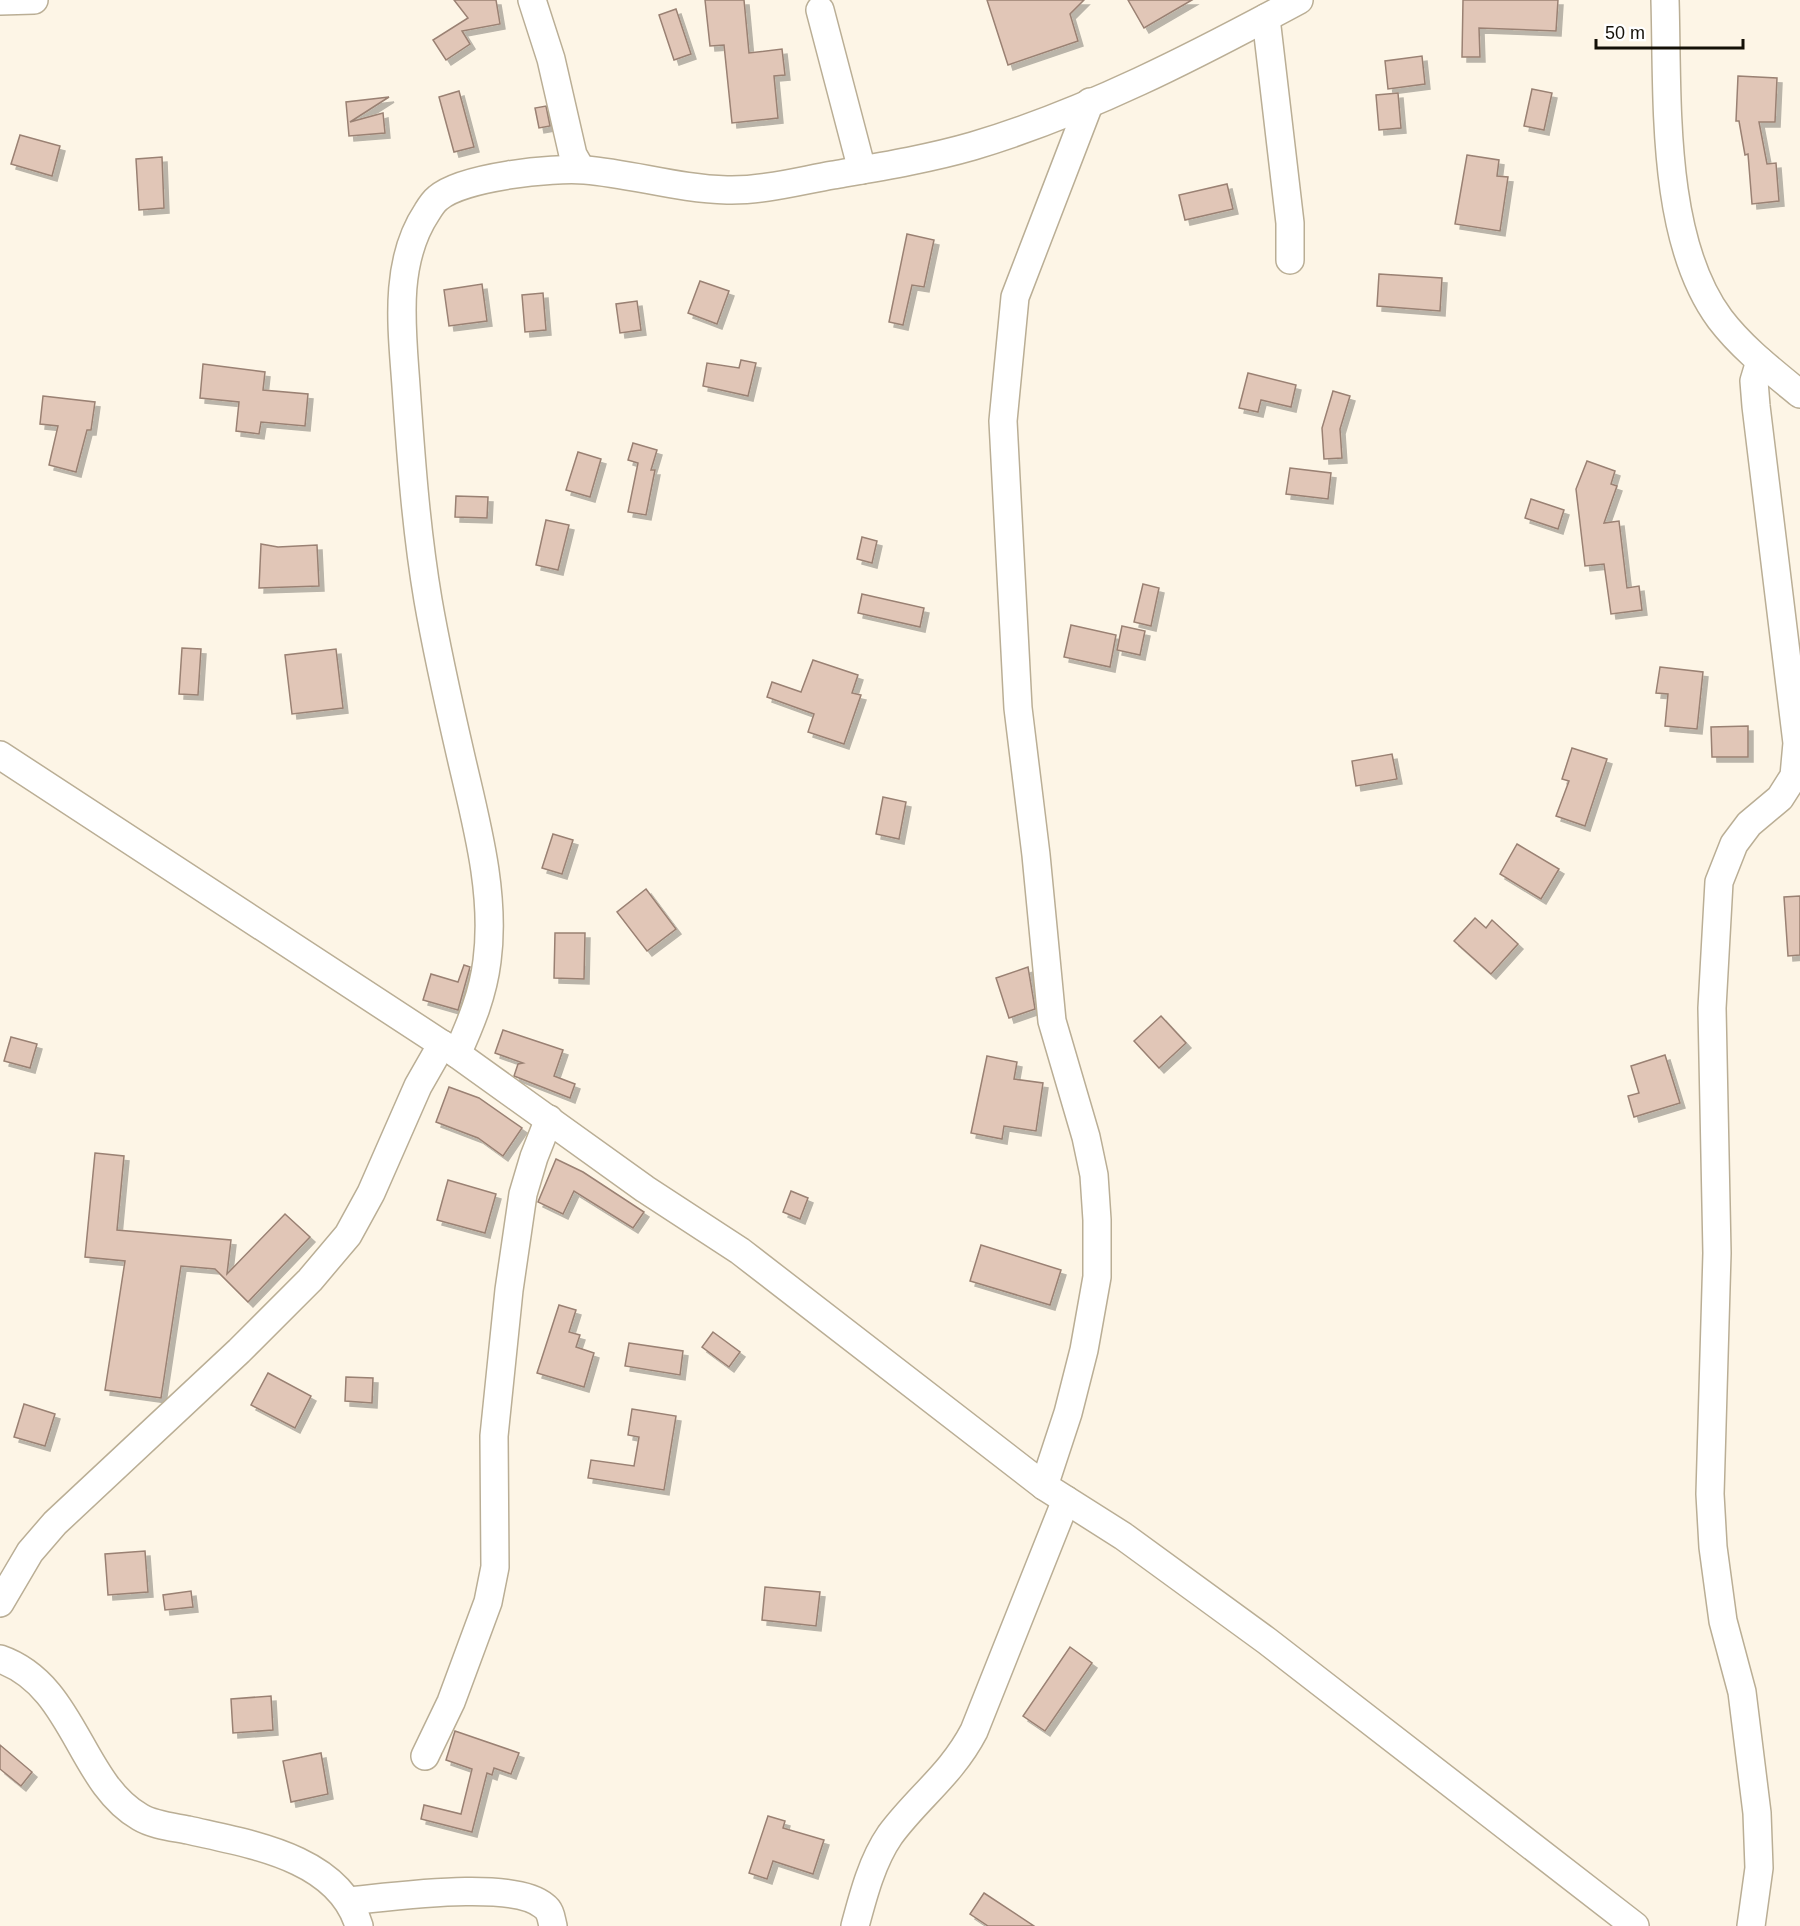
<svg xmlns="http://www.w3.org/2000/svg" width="1800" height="1926" font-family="Helvetica,sans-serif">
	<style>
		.building { fill: #e1c6b7; stroke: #9a8173; stroke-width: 1.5; filter: url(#shadow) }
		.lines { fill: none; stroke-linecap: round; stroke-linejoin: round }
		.minor-casing { stroke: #baae95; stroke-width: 30 }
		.minor { stroke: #fff; stroke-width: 27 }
	</style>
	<defs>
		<filter id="shadow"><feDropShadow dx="5" dy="5" stdDeviation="0" flood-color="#0004"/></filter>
	</defs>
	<rect width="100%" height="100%" fill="#fdf5e6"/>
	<g class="building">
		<polygon points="454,0 496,0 500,24 462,31 470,44 446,60 433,40 468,18"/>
		<polygon points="705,0 744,0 749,53 782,49 785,75 774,76 778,118 732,123 724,45 710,46"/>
		<polygon points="987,0 1084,0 1070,14 1078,41 1008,65"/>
		<polygon points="1128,0 1192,0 1144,28"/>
		<polygon points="1463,0 1558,0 1556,31 1479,28 1480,57 1462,57"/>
		<polygon points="676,9 691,54 674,60 659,15"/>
		<polygon points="1422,56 1425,84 1388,89 1385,61"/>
		<polygon points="1738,76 1777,78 1775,122 1759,122 1767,164 1776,163 1779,201 1752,204 1748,154 1745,155 1739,121 1736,121"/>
		<polygon points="1532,89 1552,93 1544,130 1524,126"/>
		<polygon points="459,91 474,147 454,152 439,97"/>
		<polygon points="1398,93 1401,128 1379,130 1376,95"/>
		<polygon points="389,97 350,122 383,113 385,133 349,136 346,102"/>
		<polygon points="546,106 550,126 539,128 535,108"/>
		<polygon points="20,135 60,146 52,176 11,164"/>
		<polygon points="1467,155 1499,160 1497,176 1508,177 1500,231 1455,224"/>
		<polygon points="162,157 164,208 139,210 136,159"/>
		<polygon points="1227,184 1233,209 1185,220 1179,195"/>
		<polygon points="907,234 934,240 924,287 912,285 903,325 889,322"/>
		<polygon points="1379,274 1442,278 1440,311 1377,306"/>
		<polygon points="700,281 729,291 717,324 688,313"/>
		<polygon points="482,284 487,321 449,326 444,290"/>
		<polygon points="543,293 546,330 525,332 522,295"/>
		<polygon points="637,301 641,330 620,333 616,304"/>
		<polygon points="741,360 756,363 748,396 703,386 707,363 739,368"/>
		<polygon points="203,364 265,372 263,390 308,394 305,426 261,422 259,434 236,431 239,402 200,398"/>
		<polygon points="1248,373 1296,385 1291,407 1261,400 1258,412 1239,408"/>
		<polygon points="1333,391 1350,396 1340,429 1342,458 1324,459 1322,428"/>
		<polygon points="43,396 95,402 91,430 87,430 76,472 49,465 58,426 40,424"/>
		<polygon points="633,443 657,450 651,470 655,470 646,515 628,512 638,463 628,460"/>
		<polygon points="578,452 601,459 590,497 566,490"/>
		<polygon points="1587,461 1615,471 1611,484 1617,486 1604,523 1619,521 1627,588 1639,586 1642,610 1611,614 1604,564 1585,566 1576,489"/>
		<polygon points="1290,468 1331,473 1328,499 1286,494"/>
		<polygon points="456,496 488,497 487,518 455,517"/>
		<polygon points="1531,499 1564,510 1558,529 1525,518"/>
		<polygon points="546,520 569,525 558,570 536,565"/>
		<polygon points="862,537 877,541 872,563 857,559"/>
		<polygon points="261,544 278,547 317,545 319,586 259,588"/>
		<polygon points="1143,584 1159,588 1151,626 1134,622"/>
		<polygon points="862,594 924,608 920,627 858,613"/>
		<polygon points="1071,625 1116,635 1110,667 1064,657"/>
		<polygon points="1122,626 1145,631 1140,655 1117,650"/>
		<polygon points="182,648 201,649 198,695 179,694"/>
		<polygon points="336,649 343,708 292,714 285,655"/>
		<polygon points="813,660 858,675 852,693 861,695 844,744 808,732 814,714 767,697 772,682 801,692"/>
		<polygon points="1660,667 1703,672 1697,729 1665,726 1668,694 1656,693"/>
		<polygon points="1748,726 1748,757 1712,757 1711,727"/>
		<polygon points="1572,748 1607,759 1585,826 1556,816 1569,781 1562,779"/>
		<polygon points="1392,754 1397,779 1356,786 1352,761"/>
		<polygon points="883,797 906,802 899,839 876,834"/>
		<polygon points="553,834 573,840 562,874 542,868"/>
		<polygon points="1517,844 1559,869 1541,899 1500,874"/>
		<polygon points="646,889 676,929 647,951 617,912"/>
		<polygon points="1800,896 1800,955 1788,956 1784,897"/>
		<polygon points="1475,918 1486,928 1492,920 1518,944 1491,974 1454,941"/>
		<polygon points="555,933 585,933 584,979 554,978"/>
		<polygon points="464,965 470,967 458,1010 423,1000 431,974 458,982"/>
		<polygon points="1028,967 1035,1009 1009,1018 996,978"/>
		<polygon points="1161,1016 1186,1043 1159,1068 1134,1041"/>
		<polygon points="503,1030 563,1050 554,1076 575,1084 570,1098 514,1076 518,1064 523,1063 495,1053"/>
		<polygon points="11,1037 37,1044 30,1068 4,1061"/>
		<polygon points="1665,1055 1680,1103 1634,1117 1628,1096 1639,1093 1631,1066"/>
		<polygon points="987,1056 1017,1062 1014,1079 1043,1083 1036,1131 1004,1126 1002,1139 971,1133"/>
		<polygon points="449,1087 479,1098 522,1128 503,1156 478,1138 436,1122"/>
		<polygon points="95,1153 124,1156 117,1230 231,1240 227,1274 285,1214 310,1237 248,1302 215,1269 181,1266 161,1398 105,1390 125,1261 85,1257"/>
		<polygon points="556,1159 583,1172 644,1212 633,1228 574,1191 563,1214 538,1202"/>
		<polygon points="448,1180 496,1194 485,1233 437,1220"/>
		<polygon points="791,1191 808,1198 800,1219 783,1212"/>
		<polygon points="981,1245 1061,1270 1050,1305 970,1281"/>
		<polygon points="559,1305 576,1310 569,1332 580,1335 576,1347 594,1353 584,1387 537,1373"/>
		<polygon points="713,1332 740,1352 729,1367 702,1347"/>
		<polygon points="629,1343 683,1351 680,1375 625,1366"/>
		<polygon points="268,1373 311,1396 295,1428 251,1405"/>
		<polygon points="346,1377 373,1378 372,1403 345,1401"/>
		<polygon points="24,1404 55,1414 45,1446 14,1437"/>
		<polygon points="632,1409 676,1416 664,1490 588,1478 591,1460 634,1466 639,1437 628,1435"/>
		<polygon points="145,1551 148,1592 108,1595 105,1554"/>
		<polygon points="765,1587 820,1592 816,1626 762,1620"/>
		<polygon points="191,1591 193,1607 165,1610 163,1595"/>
		<polygon points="1070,1647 1092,1663 1045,1731 1023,1716"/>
		<polygon points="271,1696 273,1730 233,1733 231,1699"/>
		<polygon points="455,1731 519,1753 511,1774 494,1768 492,1775 487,1773 472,1832 421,1819 424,1805 461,1814 472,1769 446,1760"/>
		<polygon points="0,1745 32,1772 21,1786 0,1769"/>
		<polygon points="321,1753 328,1794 291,1802 283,1761"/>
		<polygon points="768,1816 785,1821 783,1828 824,1840 813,1874 773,1861 767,1879 749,1873"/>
		<polygon points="984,1893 1034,1926 988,1926 970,1914"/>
	</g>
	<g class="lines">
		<defs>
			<g id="minor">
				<polyline points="532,0 551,59 573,155 581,169"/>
				<path d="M1665 0C1668 97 1660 238 1720 319 1742 348 1772 371 1800 394"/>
				<polyline points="0,1 34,0"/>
				<polyline points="820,10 862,170"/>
				<polyline points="1266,18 1290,223 1290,260"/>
				<polyline points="0,755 457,1054 645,1189 740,1251 1044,1486 1123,1536 1267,1641 1635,1926"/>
				<path d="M457 1054C471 1023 483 994 487 961 496 893 476 822 461 757 449 705 437 652 428 600 416 529 411 458 406 386 402 329 393 263 427 212 430 207 433 202 438 198 462 177 553 167 585 170 633 174 679 189 727 190 762 191 799 181 833 175 879 167 928 159 973 146 1087 112 1195 56 1299 0"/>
				<polyline points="1044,1486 1068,1413 1084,1350 1097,1277 1097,1220 1094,1175 1086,1137 1052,1021 1036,855 1018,708 1003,421 1015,297 1090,102"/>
				<polyline points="0,1603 30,1552 55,1523 239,1351 310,1280 348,1235 371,1193 418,1086 442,1044"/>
				<path d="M0 1659C75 1685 79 1782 140 1817 153 1825 173 1827 188 1830 249 1844 339 1857 359 1926"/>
				<polyline points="425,1756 451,1702 488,1602 495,1567 494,1436 509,1290 523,1194 534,1157 549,1119"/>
				<path d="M349 1901C391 1897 513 1879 544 1906 551 1911 551 1918 553 1926"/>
				<path d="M855 1926C863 1896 872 1861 890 1835 918 1797 951 1775 974 1731L1066 1500"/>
				<polyline points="1751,1926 1759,1868 1757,1813 1742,1692 1723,1621 1713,1547 1710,1494 1717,1253 1712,1008 1719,882 1734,844 1749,824 1780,798 1794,776 1797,743 1756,406 1754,381 1760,361"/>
			</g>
		</defs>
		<use href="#minor" class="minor-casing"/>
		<use href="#minor" class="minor"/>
	</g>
	<path d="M1596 39v9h147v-9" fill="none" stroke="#141007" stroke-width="3"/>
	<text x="1605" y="39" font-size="18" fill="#141007" stroke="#ffffff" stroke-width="4.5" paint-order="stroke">50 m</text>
</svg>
